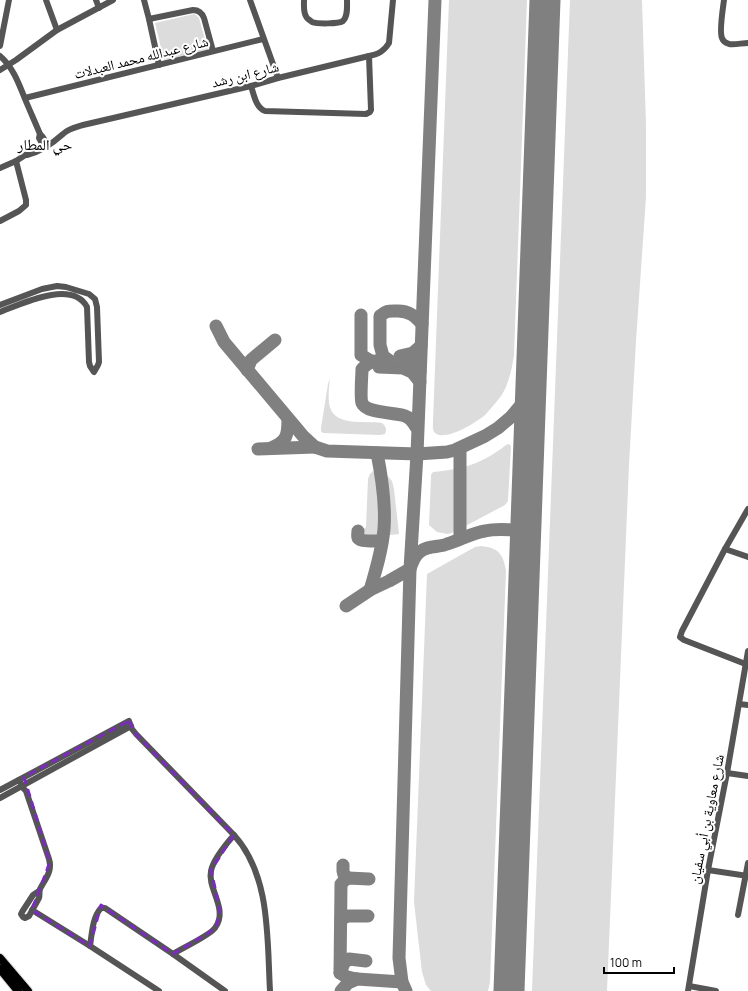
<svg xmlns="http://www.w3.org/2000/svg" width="748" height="991" font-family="Manrope,'Noto Naskh Arabic',sans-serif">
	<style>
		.green { fill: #dcdcdc }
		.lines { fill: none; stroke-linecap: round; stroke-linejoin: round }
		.taxiway { stroke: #808080; stroke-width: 13 }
		.runway { stroke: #808080; stroke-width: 31 }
		.major-casing { stroke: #dbdbdb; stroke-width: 10 }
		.minor { stroke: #555; stroke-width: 6 }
		.major { stroke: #000; stroke-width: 8 }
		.marked { fill: none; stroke: #7b2cbf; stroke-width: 3; stroke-dasharray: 8 5; stroke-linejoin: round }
		.labels { text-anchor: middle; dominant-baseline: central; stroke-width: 4; stroke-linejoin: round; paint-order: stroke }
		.street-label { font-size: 14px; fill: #000; stroke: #fff }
		.neighbourhood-label { font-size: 15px; fill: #000; stroke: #fff }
	</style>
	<rect width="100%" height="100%" fill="#fff"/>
	<g class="green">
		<path d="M449 0H527L514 355C512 368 509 384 501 396 496 402 491 409 485 415 477 422 445 442 435 433 432 430 433 425 433 421Z"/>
		<polygon points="570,0 642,0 646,125 646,197 636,341 629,465 607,991 532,991"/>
		<polygon points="194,14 196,15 199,18 208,50 164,60 155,23"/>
		<path d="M330 378C329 386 328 395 329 403 332 428 365 420 382 423 386 426 387 430 385 434L380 435 323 433 321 431V428L328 384Z"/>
		<path d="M509 444 511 446 508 501 505 505 454 532 448 534 437 532 429 525 431 477V475L433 472C463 469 482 464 506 445Z"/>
		<path d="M373 471 380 472C388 483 387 522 384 535H364L363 530 366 527 368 479 370 474Z"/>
		<polygon points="386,474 392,481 394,489 399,534 390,535 389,529 388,490"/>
		<path d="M481 546C499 548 503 554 506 571L490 982 488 991H431L426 985 422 972 414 902 427 574 475 547Z"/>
	</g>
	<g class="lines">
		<g class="taxiway">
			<polyline points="361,315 361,355 371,361"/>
			<polyline points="216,326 224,342 303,436 315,447 327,451 417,454 447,452 455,450 485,436 498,428 511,417 531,393"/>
			<polyline points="379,367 403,368 412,372 420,382"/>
			<polyline points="247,370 251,360 275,340"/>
			<polyline points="420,371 411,360 400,356 413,353 421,346"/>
			<path d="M416 427C413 422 411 418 405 416 395 412 367 414 362 403 360 398 362 375 362 369 371 359 377 361 390 361L383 356 380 345V316C387 310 389 311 398 311 409 311 415 316 422 324"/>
			<path d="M271 448C287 442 288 435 288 419"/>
			<polyline points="460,448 460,539"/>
			<polyline points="258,449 315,447"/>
			<path d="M358 531C358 532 357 537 358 538 360 542 378 541 382 541"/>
			<path d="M370 590C376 570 382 550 384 529 386 503 382 478 377 453"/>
			<path d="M346 606 370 590 389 581 410 569C414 557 418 549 432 547 437 546 443 546 447 544 460 540 472 533 485 531 498 528 513 530 526 531"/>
			<polyline points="343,865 343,871 344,875 348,878"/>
			<polyline points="341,919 348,916 368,916"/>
			<polyline points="340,973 344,963 349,959 366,961"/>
			<path d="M357 979C350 978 345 977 340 973L341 884 345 880 348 878 369 879"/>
			<polyline points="341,991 348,983 357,979 402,982"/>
			<polyline points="406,991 402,982 399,958 410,569 417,454 435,0"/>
			<polyline points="506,991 509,984"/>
		</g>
		<polyline class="runway" points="509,991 545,0"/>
		<defs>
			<g id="major">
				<polyline points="0,958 28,991"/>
				<polyline points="0,969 18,991"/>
			</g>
		</defs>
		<use href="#major" class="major-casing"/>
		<g class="minor">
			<polyline points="46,0 57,30"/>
			<polyline points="96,0 99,8"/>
			<polyline points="144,0 149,19 159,65"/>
			<polyline points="250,0 278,78"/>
			<path d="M304 0C304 6 303 13 307 18 308 19 311 21 312 22 317 24 339 24 343 21 348 16 347 7 347 0"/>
			<path d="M724 0C723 8 719 32 722 38 723 41 726 43 729 44 735 45 742 43 748 43"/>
			<path d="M149 19 193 10C199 10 202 13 204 18L213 51"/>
			<polyline points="0,46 9,0"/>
			<path d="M0 56C13 67 19 84 25 99 30 111 35 122 40 134L39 138 44 147"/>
			<polyline points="0,70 16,60 57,30 113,0"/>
			<path d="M251 86C254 95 256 108 265 111L366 114 370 112 371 110 369 56"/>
			<polyline points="25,98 263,39"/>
			<polyline points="40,134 42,136 48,145"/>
			<path d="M27 155C40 152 53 143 63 134 68 129 76 127 83 125L251 86 278 78 369 56C379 54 384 51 389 43L393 0"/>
			<polyline points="0,168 16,161 30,152"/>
			<polyline points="0,221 19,211 26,205 26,200 16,161"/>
			<path d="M0 305 42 289 57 286 66 287 89 294 95 299 97 307 99 362 98 365 94 372 90 366 89 362 87 307C72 279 21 304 0 312"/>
			<polyline points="725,549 748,557"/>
			<polyline points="748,665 684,640 680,637 682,631 725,549 748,509"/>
			<polyline points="739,704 748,705"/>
			<polyline points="727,773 748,776"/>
			<path d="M19 780 23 788 26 791 49 859C53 871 45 879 40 889 39 892 40 895 39 898L29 916 25 918 23 917 21 914 22 912 33 895 39 891"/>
			<path d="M0 790 129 721 132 729 136 734 234 835C271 876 267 939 270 991"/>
			<polyline points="0,798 131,726"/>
			<polyline points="708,870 748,876"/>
			<polyline points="32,910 90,946 159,991"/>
			<polyline points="738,915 748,863"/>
			<path d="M90 946C92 934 92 918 101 908H105L173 954 225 991"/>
			<path d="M173 954C182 948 209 936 215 928 229 909 207 889 211 871 213 860 227 843 234 835"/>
			<polyline points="689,986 716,991"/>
			<polyline points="688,991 708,870 727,773 748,651"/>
		</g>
		<use href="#major" class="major"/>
	</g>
	<path class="marked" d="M129 721 136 734 234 835 211 870 220 910 217 925 209 933 173 954 101 905 90 946 32 910 50 862 24 777Z"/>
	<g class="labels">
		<g class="street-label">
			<text transform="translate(141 57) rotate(-14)">شارع عبدالله محمد العبدلات</text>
			<text transform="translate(245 74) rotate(-14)">شارع ابن رشد</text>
			<text transform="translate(706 819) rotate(-79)">شارع معاوية بن أبي سفيان</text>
		</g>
		<g class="neighbourhood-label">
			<text x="45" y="144">حي المطار</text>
		</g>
	</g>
	<path d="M604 967v6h70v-6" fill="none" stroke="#000000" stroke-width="2"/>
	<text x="610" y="967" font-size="12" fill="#000000" stroke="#ffffff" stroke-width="3" paint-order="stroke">100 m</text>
</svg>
